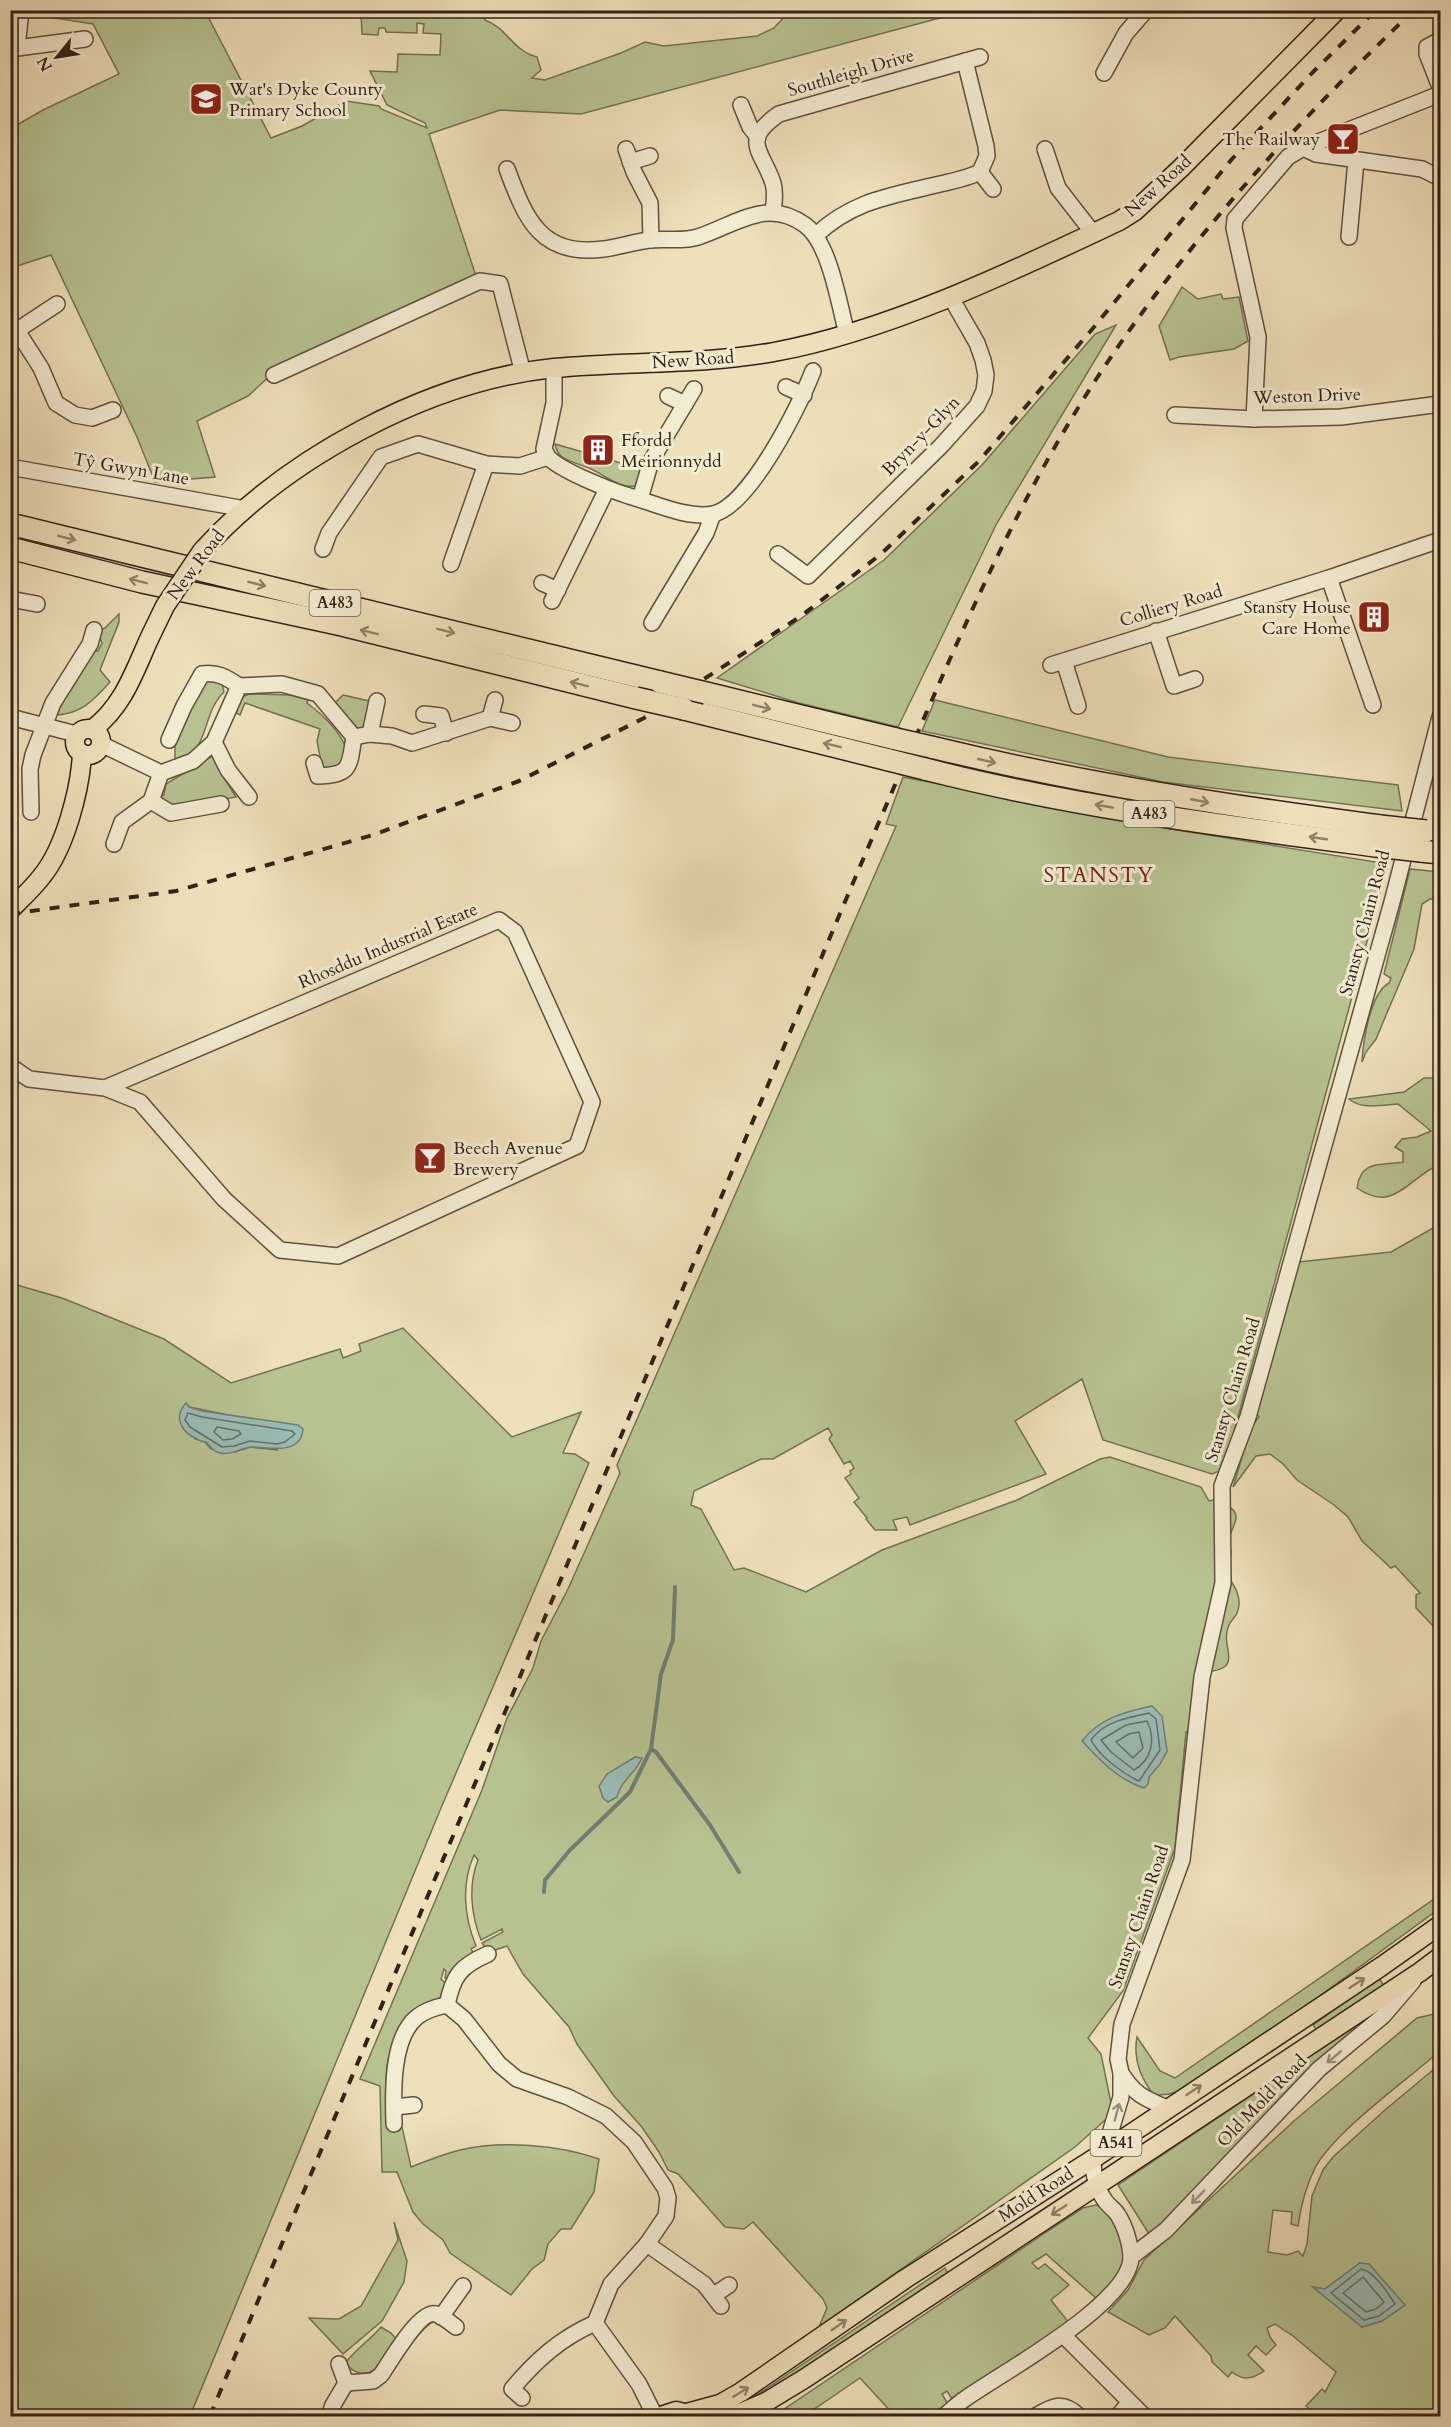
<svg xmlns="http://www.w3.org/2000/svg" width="1451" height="2427" font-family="Cardo,serif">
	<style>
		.green { fill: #b8c291; stroke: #747253; stroke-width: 1.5; fill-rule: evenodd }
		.water { fill: #9bbcb6; stroke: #717e76; stroke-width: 1.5 }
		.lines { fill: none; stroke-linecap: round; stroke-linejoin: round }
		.shore { stroke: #666f66; stroke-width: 1.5 }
		.stream { stroke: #717e76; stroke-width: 4 }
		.minor-casing { stroke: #60523e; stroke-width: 18 }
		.major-casing { stroke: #312215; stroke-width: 21 }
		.highway-casing { stroke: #312215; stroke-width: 24 }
		.minor { stroke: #f4ebd3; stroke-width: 15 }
		.major { stroke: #eee0bb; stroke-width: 18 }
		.highway { stroke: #eee0bb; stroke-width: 21 }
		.rail { stroke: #312215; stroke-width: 4; stroke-dasharray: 10 10; stroke-linecap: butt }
		.major-bridge-casing { stroke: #312215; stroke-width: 21; stroke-linecap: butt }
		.highway-bridge-casing { stroke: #312215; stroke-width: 24; stroke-linecap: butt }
		.major-bridge { stroke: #eee0bb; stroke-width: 18 }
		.highway-bridge { stroke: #eee0bb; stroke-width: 21 }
		.oneway { stroke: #908168 }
		.oneway2 { stroke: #9c917e }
		.labels { text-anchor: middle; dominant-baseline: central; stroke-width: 6; stroke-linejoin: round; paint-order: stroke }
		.shield { fill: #f4ebd3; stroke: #6c5e4e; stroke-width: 1.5 }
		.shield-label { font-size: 16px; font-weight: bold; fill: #312215 }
		.street-label { font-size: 18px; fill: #312215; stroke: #f4ebd3 }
		.poi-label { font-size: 18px; fill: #312215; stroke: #f4ebd3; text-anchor: start }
		.quarter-label { font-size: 21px; letter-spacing: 1.5px; fill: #7a1f14; stroke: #f4ebd3 }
	</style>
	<rect width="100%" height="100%" fill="#eee0bb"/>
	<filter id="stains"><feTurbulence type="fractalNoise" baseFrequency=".00333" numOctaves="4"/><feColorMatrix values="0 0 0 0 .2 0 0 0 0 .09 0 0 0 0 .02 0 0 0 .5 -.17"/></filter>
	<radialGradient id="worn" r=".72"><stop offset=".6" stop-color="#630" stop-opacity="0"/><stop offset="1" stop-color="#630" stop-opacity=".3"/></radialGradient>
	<g class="green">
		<path d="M376 10 480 11 485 20C507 28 513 51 537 57L541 70 532 78 545 80 621 53 645 42 664 46 757 36 774 28 786 15 805 11H966L581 114 500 110 429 134 477 279 272 374 248 396 197 421 215 477 155 482 137 437 51 255 11 268 10 129 43 110 119 74 93 24 29 14 30 11H205L271 138 302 126 346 101 379 106 381 109 427 128 425 123 387 105 370 71 397 72 398 54 440 55 441 34 423 33 424 24 417 23V33L386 32 385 28H379L378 35 362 34 361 11H366L368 13Z"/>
		<polygon points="1182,287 1198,299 1221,294 1223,299 1239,297 1248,341 1234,349 1179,357 1170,360 1159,326"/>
		<polygon points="1116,325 997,523 898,727 799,703 717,678 884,560 982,465 1095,334"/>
		<path d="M555 444 642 469 639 485C621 491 607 476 591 469 582 465 569 462 561 456 557 453 556 449 555 444Z"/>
		<path d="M119 614V622L100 670 110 682C93 701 80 715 54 715L92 650 98 651 102 643 97 632 105 628Z"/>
		<path d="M206 678 222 683 224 692C207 708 208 732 195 751 191 756 181 760 175 763V737Z"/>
		<path d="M249 694 290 695 308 700 307 703C323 715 342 732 347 752L340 767 326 770 322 766 317 741 320 729 245 703 240 715 230 710 242 697Z"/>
		<polygon points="343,695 369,701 371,706 364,729 358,729 335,703"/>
		<polygon points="935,700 1168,757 1398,785 1402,811 1163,782 922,731"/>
		<polygon points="214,755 217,766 236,797 177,808 161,802 160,797 164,795 166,784"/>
		<path d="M903 777 1146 825 1388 864 1224 1469 1212 1474 1103 1440 1082 1379 1015 1421 1046 1474 910 1525 907 1517 893 1520 897 1530H875L866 1519 867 1518 854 1502 859 1498 845 1478 851 1474 850 1471 854 1468 850 1461 844 1464 829 1439 832 1435 828 1428 773 1459H761L694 1491 691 1505 701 1509 734 1570 744 1568 806 1592 882 1550 1017 1500 1100 1459 1110 1457 1201 1487 1209 1501 1217 1499C1246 1514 1235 1518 1228 1541L1231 1552 1227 1575C1235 1586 1243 1599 1237 1613 1235 1618 1231 1620 1229 1625 1218 1648 1249 1671 1200 1672L1190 1735 1186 1732 1175 1848 1123 1991 1088 2038 1101 2054 1113 2113 1075 2147 819 2327 827 2308 823 2299 753 2222 744 2229 725 2227 678 2174 668 2170 659 2152 641 2126 614 2096 577 2044 569 2027 523 1974 507 1946 489 1952 482 1943 503 1932 502 1929 481 1940C471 1915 468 1885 478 1860L474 1855C461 1884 464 1917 476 1946L471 1949 474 1954C463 1958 451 1969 447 1980L445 1978 446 1971 444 1969 441 1979 446 1984 441 1997 434 2001C424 2012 399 2034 393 2046 381 2070 388 2103 390 2129L402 2127 411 2167C427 2161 443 2154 460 2150 501 2140 559 2145 599 2159L594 2192 571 2229H561L548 2244 544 2260 532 2269 511 2295 450 2253 443 2240 423 2224 413 2212 397 2172H382L380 2086 360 2079 482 1790 507 1718 533 1668 541 1641 568 1589 620 1473 617 1465 896 826 886 824Z"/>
		<path d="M1410 869 1440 872V900L1430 899 1422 904 1414 949 1376 1039 1366 1052 1362 1062C1363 1042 1370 993 1389 983L1391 978 1384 974Z"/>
		<path d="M1424 1078H1434C1444 1091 1439 1097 1434 1112L1440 1116V1164C1408 1178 1394 1214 1357 1188 1361 1159 1381 1166 1403 1162V1152L1395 1147 1402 1139 1417 1137 1431 1131 1398 1104C1383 1105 1361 1110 1349 1099L1404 1092Z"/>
		<polygon points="1440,1224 1439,1598 1440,1633 1416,1608 1416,1595 1420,1593 1395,1566 1391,1568 1362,1541 1348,1517 1334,1505 1297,1480 1283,1464 1270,1454 1256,1456 1233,1487 1251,1427 1259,1417 1255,1412 1299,1262 1391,1252"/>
		<path d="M10 1283 62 1298 164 1339 231 1383 340 1349 343 1358 361 1351 359 1344 403 1328 512 1437 581 1412 563 1453 575 1454 589 1463 441 1808 190 2416H11ZM189 1407 233 1416 277 1450 250 1447 235 1452 211 1449 205 1442 195 1439Z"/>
		<path d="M1440 1895V1908L1310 2003 1197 2081C1183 2090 1171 2097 1153 2094 1140 2077 1133 2059 1137 2037L1160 2071 1175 2078Z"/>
		<polygon points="1379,1978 1384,1986 1318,2032 1313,2025"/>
		<path d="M1434 2014 1440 2027 1435 2037 1440 2046V2051C1407 2080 1335 2131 1315 2168 1306 2186 1301 2205 1298 2226L1291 2224 1292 2212 1273 2210 1268 2252 1287 2255 1298 2251 1303 2256 1307 2244 1312 2196 1323 2170 1333 2157 1385 2110 1440 2064V2416H1319L1306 2406 1322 2389 1325 2392 1336 2372 1293 2336 1275 2324 1267 2328 1270 2337 1276 2345 1266 2355 1256 2346 1248 2355 1264 2371C1253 2379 1243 2381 1232 2372L1228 2377 1212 2362 1211 2356 1175 2316 1165 2328 1149 2335 1108 2312 1128 2290 1144 2260 1295 2120 1417 2018ZM1360 2263 1405 2305 1382 2321 1362 2327 1313 2287 1325 2289Z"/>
		<polygon points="1353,2027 1357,2031 1151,2237 1118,2185"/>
		<path d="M1096 2205C1127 2215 1131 2253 1117 2280 1114 2287 1103 2293 1097 2299L1046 2254 1032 2263 1038 2269 1045 2264 1069 2285 1051 2300 1069 2323 954 2402 947 2391 942 2394 949 2406 934 2416H895L860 2378 804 2416H774L1045 2233 1083 2208Z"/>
		<polygon points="394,2222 407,2261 404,2282 382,2321 343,2354 309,2318 339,2319 361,2306 398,2240"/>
		<polygon points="945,2268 950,2277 756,2400 754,2397"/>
		<path d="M381 2327 391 2333 397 2340C388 2354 380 2375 360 2373 354 2372 349 2368 346 2362 357 2348 370 2340 381 2327Z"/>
	</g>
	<g class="water">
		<path d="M186 1403 189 1407 202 1411 298 1425 303 1429C301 1456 269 1447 252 1447 242 1447 232 1456 220 1453 213 1452 211 1446 206 1442 204 1442 198 1440 197 1439 181 1432 173 1417 186 1403Z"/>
		<path d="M1152 1706 1162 1716 1167 1751 1160 1764 1149 1777 1148 1784 1144 1788C1118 1780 1100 1760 1082 1741 1100 1718 1124 1712 1152 1706Z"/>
		<path d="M635 1757 642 1758C635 1774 621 1780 617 1797L608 1802 603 1798 599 1786 607 1774Z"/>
		<polygon points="1360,2263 1369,2264 1405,2305 1382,2321 1362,2327 1313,2287 1325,2289"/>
	</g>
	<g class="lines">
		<g class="shore">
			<polygon points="188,1413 202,1417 292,1431 295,1434 285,1442 277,1444 250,1441 234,1446 222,1447 190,1427 185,1420"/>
			<polygon points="217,1427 239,1431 241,1434 232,1439 223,1440 214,1432"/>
			<path d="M1149 1713 1156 1719 1160 1750 1139 1781C1122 1773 1099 1756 1091 1740 1103 1722 1129 1717 1149 1713Z"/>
			<path d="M1147 1721C1156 1739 1152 1760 1134 1770L1111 1752 1101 1740 1126 1725Z"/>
			<polygon points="1139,1732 1143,1748 1133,1758 1116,1742 1129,1734"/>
			<path d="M1361 2269C1374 2271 1388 2293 1395 2304L1379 2316 1364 2320 1331 2293Z"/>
			<polygon points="1363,2277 1384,2302 1376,2309 1366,2312 1343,2293"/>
		</g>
		<g class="stream">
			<polyline points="651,1749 656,1752 710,1825 739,1872"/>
			<polyline points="544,1892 545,1880 570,1850 630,1792 651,1749 661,1674 673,1640 675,1587"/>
		</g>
		<defs>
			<g id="minor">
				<polyline points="1440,40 1427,47 1427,54 1440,87"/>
				<polyline points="17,48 85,39"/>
				<polyline points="11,51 17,48 21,10"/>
				<polyline points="965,61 986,146 987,156 980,172 993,189"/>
				<polyline points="1104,73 1126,33 1146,10"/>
				<polyline points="741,105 750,127 758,137"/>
				<polyline points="1303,148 1316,154 1422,169 1440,178"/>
				<polyline points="626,149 634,172 650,203 651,240"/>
				<polyline points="1045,149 1058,188 1093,233"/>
				<polyline points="630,162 650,156"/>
				<path d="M507 169C526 220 541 257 604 249 619 247 634 242 649 240 666 238 681 242 698 237 735 225 767 197 805 225 830 243 839 305 847 334"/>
				<path d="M773 212C774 203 776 193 773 183 762 150 740 141 779 114L980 57"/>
				<path d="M816 235C854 200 891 196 940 184 954 181 968 178 980 172"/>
				<polyline points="1349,237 1356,161"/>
				<polyline points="16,329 41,368 56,403 75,415 92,418 113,410"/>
				<polyline points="10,335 57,304"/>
				<polyline points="274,375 480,281 500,284 523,373"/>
				<polyline points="786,387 804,395"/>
				<polyline points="668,396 685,404"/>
				<polyline points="1175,415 1254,419 1341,417 1440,404"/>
				<polyline points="1254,419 1258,337 1234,228 1235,219 1288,157 1303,148 1440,94"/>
				<path d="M548 457C561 471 610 490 629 496 654 503 687 519 713 514 750 506 800 405 813 371"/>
				<polyline points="10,467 245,509"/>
				<polyline points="640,499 651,461 694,389"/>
				<polyline points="323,549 329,533 381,457 418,444 486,464 520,466 548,457 544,449 554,403 554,368"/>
				<polyline points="778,554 808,576 941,446 977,406 984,391 986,375 983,360 977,343 950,296"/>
				<polyline points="451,564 486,464"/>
				<polyline points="1329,578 1373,705"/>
				<polyline points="542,583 558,590"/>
				<polyline points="10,599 37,604"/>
				<polyline points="552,601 607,489"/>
				<polyline points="652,623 706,533 713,514"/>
				<polyline points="1156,631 1174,686 1195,679"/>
				<polyline points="1064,661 1078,706"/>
				<polyline points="1051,665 1329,578 1440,540"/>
				<polyline points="424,714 441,716 446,733"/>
				<polyline points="10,717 76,734"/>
				<polyline points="490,718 512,723"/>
				<polyline points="370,734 377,701"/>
				<path d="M169 740 184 706 202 674C218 672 226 677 239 686"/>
				<polyline points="214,742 228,770 249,797"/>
				<polyline points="101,744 161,773 193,761 214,742 239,686 282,684 318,694 354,737 370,734 392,736 412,743 490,718 495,700"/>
				<path d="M314 763 318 776C352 775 349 766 354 737"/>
				<polyline points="151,801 171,813 221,804"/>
				<polyline points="31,812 30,769 33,755 53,703 90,644 94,630"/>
				<polyline points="114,844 122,822 151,801 161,773"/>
				<polyline points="10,1066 29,1079 105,1088 140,1102 224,1199 280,1250 338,1256 577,1146 592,1102 515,932 499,920 105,1088"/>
				<path d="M447 2005C453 1976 460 1966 488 1954"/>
				<path d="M1121 2073C1135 2095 1144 2098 1167 2108"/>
				<polyline points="394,2107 414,2105"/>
				<path d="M394 2124C393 2094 391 2038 417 2017 426 2010 436 2007 447 2005L464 2019 499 2064 517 2079 568 2097 606 2116 634 2142 665 2188 668 2198 666 2216 647 2244 611 2284 595 2323"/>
				<polyline points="1105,2150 1121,2097 1121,2073 1118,2059 1122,2024 1182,1860 1202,1677 1223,1583 1222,1486 1248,1417 1392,902 1440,717"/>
				<polyline points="647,2244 704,2284 721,2306"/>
				<polyline points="1131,2257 1166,2230 1319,2069 1383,2016 1413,1981"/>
				<polyline points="714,2295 729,2285"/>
				<polyline points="441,2317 463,2286"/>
				<polyline points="1063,2335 1144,2416"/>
				<polyline points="339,2364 346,2383"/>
				<path d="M346 2383 373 2381 381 2375C390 2362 420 2309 436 2314 443 2316 450 2323 456 2327"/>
				<path d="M522 2398 512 2389C536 2360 561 2338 595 2323L639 2384 655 2416"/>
				<polyline points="329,2416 333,2405 346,2383"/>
				<path d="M944 2416C951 2411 957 2404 965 2399 1001 2373 1134 2302 1131 2255 1130 2242 1125 2226 1118 2215 1115 2210 1110 2207 1106 2202 1096 2189 1093 2174 1093 2159"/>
				<path d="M1036 2416C1054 2405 1063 2401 1079 2416"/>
				<polyline points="1118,2416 1129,2403"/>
			</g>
			<g id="major">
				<path d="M202 551C286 458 428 381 554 368 627 361 701 365 774 352 889 331 1013 271 1119 221L1135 211 1181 168 1337 10"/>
				<circle cx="88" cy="742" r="13"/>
				<path d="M93 729C124 705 134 672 150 637"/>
				<path d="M10 910C21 899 33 888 42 876 65 848 80 790 82 754"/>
				<polyline points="687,2413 720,2404 741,2392 905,2279 1093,2159 1382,1966 1440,1925"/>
				<polyline points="661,2416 676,2411 696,2416"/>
				<polyline points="733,2416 766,2402 804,2379 1420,1972 1440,1957"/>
			</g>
			<g id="highway">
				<polyline points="10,524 660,682"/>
				<polyline points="10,548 142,582 342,625 636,698"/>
				<polyline points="706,693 896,739"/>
				<polyline points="684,709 889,760"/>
				<path d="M931 747C1079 783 1229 806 1380 826"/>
				<path d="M925 769C1073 807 1225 826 1376 846"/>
				<polyline points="1421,851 1440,853"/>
			</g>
		</defs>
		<use href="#minor" class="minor-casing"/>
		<use href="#major" class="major-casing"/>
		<use href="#highway" class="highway-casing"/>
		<use href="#minor" class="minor"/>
		<use href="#major" class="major"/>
		<use href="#highway" class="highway"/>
		<g class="rail">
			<polyline points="10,914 176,891 373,835 519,781 644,718 801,616 881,554 979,461 1094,327 1232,159 1313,72 1376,10"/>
			<path d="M210 2416C367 2039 526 1663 684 1286 756 1114 827 942 901 771 959 638 1015 504 1095 381 1184 244 1296 123 1414 10"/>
		</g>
		<defs>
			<polyline id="major-bridge" points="150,637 165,606 202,551"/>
			<g id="highway-bridge">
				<polyline points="660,682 706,693"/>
				<polyline points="636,698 684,709"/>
				<polyline points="896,739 931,747"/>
				<polyline points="889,760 925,769"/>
				<polyline points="1380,826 1426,831"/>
				<polyline points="1376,846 1421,851"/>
			</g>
		</defs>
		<use href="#major-bridge" class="major-bridge-casing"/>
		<use href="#highway-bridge" class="highway-bridge-casing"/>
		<use href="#major-bridge" class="major-bridge"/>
		<use href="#highway-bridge" class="highway-bridge"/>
	</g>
	<defs><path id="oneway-shaft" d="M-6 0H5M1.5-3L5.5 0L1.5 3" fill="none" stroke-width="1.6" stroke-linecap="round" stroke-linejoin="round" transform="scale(1.5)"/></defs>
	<g class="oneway">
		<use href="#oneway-shaft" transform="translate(67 538) rotate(14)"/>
		<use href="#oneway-shaft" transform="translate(138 581) rotate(-166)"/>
		<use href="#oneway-shaft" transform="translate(257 584) rotate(14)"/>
		<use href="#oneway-shaft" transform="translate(446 631) rotate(14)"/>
		<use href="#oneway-shaft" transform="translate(369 632) rotate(-166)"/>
		<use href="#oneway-shaft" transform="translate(579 684) rotate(-166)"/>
		<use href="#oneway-shaft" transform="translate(762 707) rotate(14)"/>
		<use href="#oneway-shaft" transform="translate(832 745) rotate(-166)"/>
		<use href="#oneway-shaft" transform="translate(987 761) rotate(13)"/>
		<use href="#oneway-shaft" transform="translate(1200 801) rotate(11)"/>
		<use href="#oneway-shaft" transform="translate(1104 806) rotate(-170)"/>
		<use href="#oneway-shaft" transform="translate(1318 838) rotate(-172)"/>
		<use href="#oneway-shaft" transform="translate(1357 1983) rotate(-33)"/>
		<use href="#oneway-shaft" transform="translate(1194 2090) rotate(-34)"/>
		<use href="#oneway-shaft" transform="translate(1059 2210) rotate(147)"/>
		<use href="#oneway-shaft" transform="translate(839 2325) rotate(-35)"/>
		<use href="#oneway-shaft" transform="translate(741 2392) rotate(-32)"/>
	</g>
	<g class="oneway2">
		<use href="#oneway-shaft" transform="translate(1334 2057) rotate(140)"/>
		<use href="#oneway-shaft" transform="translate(1117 2112) rotate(-75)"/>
		<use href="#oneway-shaft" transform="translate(1198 2197) rotate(134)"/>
	</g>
	<defs>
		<symbol id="school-square" viewBox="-11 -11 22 22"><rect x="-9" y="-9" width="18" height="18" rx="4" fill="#8f2418" stroke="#f4ebd3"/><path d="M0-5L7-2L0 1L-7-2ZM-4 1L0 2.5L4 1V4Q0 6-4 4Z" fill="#fff"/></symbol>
		<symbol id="bar-square" viewBox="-11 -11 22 22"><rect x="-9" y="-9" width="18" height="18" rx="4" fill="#8f2418" stroke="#f4ebd3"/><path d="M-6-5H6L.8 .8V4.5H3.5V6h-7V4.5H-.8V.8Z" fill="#fff"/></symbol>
		<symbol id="building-square" viewBox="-11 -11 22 22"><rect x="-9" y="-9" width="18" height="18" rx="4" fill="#8f2418" stroke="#f4ebd3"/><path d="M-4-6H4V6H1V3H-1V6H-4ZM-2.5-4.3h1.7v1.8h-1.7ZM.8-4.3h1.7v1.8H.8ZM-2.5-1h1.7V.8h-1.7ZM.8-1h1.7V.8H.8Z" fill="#fff"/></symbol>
	</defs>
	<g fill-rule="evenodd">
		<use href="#school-square" x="187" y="80" width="38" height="38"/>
		<use href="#bar-square" x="1324" y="120" width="38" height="38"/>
		<use href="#building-square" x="579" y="431" width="38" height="38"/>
		<use href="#building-square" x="1355" y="598" width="38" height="38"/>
		<use href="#bar-square" x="411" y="1139" width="38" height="38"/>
	</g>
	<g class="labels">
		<g class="shield">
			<rect x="309.5" y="590" width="51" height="26" rx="4.5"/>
			<rect x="1123.5" y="801" width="51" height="26" rx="4.5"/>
			<rect x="1090.5" y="2130" width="51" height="26" rx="4.5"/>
		</g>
		<g class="shield-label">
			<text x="335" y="603">A483</text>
			<text x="1149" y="814">A483</text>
			<text x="1116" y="2143">A541</text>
		</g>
		<g class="street-label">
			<text transform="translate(851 73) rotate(-16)">Southleigh Drive</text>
			<text transform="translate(1158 186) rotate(-42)">New Road</text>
			<text transform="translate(693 360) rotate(-4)">New Road</text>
			<text transform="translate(1307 396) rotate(-2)">Weston Drive</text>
			<text transform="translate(921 436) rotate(-46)">Bryn-y-Glyn</text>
			<text transform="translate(131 469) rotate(10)">Tŷ Gwyn Lane</text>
			<text transform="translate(196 565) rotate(-53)">New Road</text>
			<text transform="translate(1171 606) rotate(-17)">Colliery Road</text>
			<text transform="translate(1365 923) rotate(-75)">Stansty Chain Road</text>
			<text transform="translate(388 946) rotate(-23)">Rhosddu Industrial Estate</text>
			<text transform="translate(1233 1390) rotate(-73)">Stansty Chain Road</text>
			<text transform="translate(1139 1917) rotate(-71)">Stansty Chain Road</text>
			<text transform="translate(1262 2101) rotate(-46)">Old Mold Road</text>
			<text transform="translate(1036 2195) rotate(-33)">Mold Road</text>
		</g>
		<g class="poi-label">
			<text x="229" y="89">Wat's Dyke County<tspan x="229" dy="21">Primary School</tspan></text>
			<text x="1320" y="139" text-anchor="end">The Railway</text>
			<text x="621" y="440">Ffordd<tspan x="621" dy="21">Meirionnydd</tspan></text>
			<text x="1351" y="607" text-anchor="end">Stansty House<tspan x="1351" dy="21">Care Home</tspan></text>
			<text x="453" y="1148">Beech Avenue<tspan x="453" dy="21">Brewery</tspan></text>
		</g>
		<g class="quarter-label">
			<text x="1099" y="875">STANSTY</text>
		</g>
	</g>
	<rect width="1451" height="2427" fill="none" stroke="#eee0bb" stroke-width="36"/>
	<rect x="12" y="12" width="1427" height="2403" fill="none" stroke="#312215" stroke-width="3"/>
	<rect x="18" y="18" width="1415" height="2391" fill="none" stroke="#312215" stroke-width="1.5"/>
	<g transform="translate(57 57) rotate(240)" stroke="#f4ebd3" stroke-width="4.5" paint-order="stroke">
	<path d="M0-4.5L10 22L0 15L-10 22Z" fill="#312215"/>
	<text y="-9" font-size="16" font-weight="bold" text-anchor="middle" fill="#312215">N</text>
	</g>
	<rect width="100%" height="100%" filter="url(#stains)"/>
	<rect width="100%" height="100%" fill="url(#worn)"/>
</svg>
